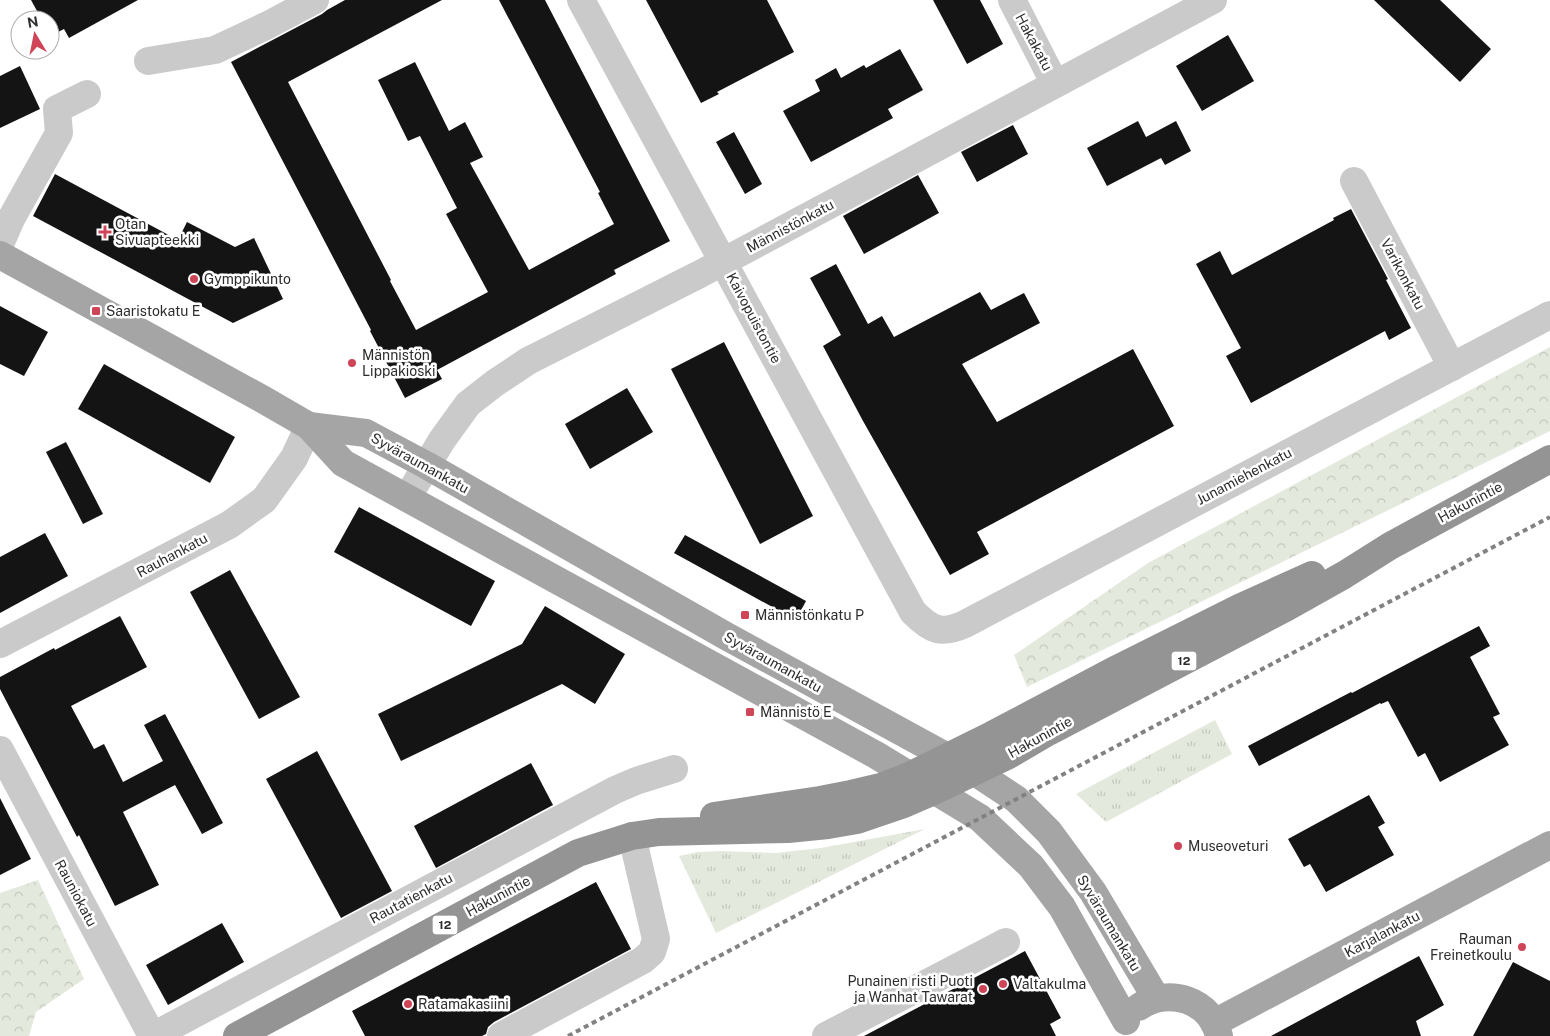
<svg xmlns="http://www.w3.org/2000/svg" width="1550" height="1036" font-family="'Public Sans',sans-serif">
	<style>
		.grass { fill: url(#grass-tufts) }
		.forest { fill: url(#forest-crowns) }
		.building { fill: #141414 }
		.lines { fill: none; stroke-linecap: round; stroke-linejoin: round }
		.minor { stroke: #cacaca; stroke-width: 28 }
		.major { stroke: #a5a5a5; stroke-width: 28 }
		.highway { stroke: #949494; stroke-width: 28 }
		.rail { stroke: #828282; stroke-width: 4; stroke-dasharray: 5 4; stroke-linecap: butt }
		.poi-dot { fill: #cf4557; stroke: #fff; stroke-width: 2 }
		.labels { text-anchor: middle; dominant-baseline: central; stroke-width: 5; stroke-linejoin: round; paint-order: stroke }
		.shield { fill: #fff; stroke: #6c6c6c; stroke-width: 1 }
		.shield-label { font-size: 12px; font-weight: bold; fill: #2d2d2d }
		.street-label { font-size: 14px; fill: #2d2d2d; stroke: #fff }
		.poi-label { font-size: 14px; fill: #2d2d2d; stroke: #fff; text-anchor: start }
	</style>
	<defs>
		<pattern id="grass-tufts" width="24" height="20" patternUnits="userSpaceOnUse" patternTransform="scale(1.25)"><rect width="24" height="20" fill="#e4e9dd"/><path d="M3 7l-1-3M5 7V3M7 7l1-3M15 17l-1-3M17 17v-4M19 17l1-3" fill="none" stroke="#c4c8be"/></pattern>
		<pattern id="forest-crowns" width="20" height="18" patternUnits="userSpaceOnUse" patternTransform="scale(1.25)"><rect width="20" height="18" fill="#e4e9dd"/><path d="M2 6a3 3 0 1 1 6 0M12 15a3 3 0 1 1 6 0" fill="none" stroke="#c4c8be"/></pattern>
	</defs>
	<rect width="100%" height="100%" fill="#fff"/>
	<g class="grass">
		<polygon points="1215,720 1232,754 1106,822 1076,794"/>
		<polygon points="925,829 716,933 679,856 698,852 722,851 775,853 821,848"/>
	</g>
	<g class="forest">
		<polygon points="1550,347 1550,431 1027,687 1014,655 1148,563"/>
		<polygon points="38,880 84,979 36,1012 29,1036 0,1036 0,893"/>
	</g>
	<g class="building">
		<polygon points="31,0 138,0 69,38 64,29 50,36 50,20 42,20"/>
		<polygon points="345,0 442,0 288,82 391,280 390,281 416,330 488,292 446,214 457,208 420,136 408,141 378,80 415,62 449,131 465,122 483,157 470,163 529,270 614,224 598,193 600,192 499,0 545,0 670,241 614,270 616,274 437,370 442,379 405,398 370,331 371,330 231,62 322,14 327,10"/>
		<polygon points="646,0 767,0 794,52 717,92 719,94 701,103"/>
		<polygon points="933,0 980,0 1003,44 967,64"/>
		<polygon points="1374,0 1440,0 1491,49 1460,82"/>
		<polygon points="1228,35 1254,81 1202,111 1176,66"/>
		<polygon points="900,49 923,90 888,109 893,118 811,162 783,111 820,91 815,80 836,68 841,78 864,65 866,68"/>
		<polygon points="20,66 40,109 0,128 0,76"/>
		<polygon points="1138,121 1146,137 1176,121 1191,151 1165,165 1161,158 1107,186 1087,148"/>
		<polygon points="1013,125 1028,154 977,182 961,152"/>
		<polygon points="734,132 762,184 745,194 716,142"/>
		<polygon points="55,174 178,240 187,222 235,247 254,238 283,299 233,323 33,216"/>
		<polygon points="918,175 939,213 864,254 843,216"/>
		<polygon points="1351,209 1388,279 1386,280 1411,328 1389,340 1385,331 1251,403 1226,356 1241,348 1196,264 1220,251 1232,275 1334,220 1333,218"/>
		<polygon points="836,264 868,324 882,316 894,337 980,292 991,310 1024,293 1040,323 962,364 997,422 1133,349 1174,426 977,532 989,554 950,575 863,421 823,346 841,335 810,278"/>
		<polygon points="0,306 48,332 24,376 0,364"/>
		<polygon points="724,342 813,516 760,544 671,369"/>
		<polygon points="104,364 235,437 210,483 78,409"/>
		<polygon points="627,388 653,432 590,469 565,424"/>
		<polygon points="66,442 103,514 83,524 46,452"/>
		<polygon points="359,507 495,581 471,626 334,552"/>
		<polygon points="45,533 68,576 0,613 0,557"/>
		<polygon points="685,535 806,601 796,620 674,553"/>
		<polygon points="230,570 300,697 259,719 190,592"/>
		<polygon points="545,606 625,654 595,704 562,684 401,761 378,714 522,644"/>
		<polygon points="120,616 147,667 71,706 94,749 104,744 123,782 163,761 144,725 165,714 223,823 202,834 175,785 123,812 159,885 115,906 79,835 77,837 0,689 0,677 54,648 55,650"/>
		<polygon points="1479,626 1490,646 1470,657 1500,714 1493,717 1509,745 1440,782 1425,753 1418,757 1388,701 1381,704 1380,703 1259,766 1248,746 1351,692 1352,693"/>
		<polygon points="317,751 392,891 341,918 266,779"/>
		<polygon points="531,763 553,805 436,868 414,826"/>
		<polygon points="1369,795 1385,823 1378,827 1394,855 1326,892 1310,864 1304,867 1288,839"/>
		<polygon points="0,798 31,859 0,875"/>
		<polygon points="596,882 631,949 494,1022 488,1027 486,1034 482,1036 365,1036 352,1011"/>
		<polygon points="222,923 244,962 168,1005 146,965"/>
		<polygon points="1025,951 1061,1018 1050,1024 1056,1036 864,1036"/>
		<polygon points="1419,956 1444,1005 1416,1021 1421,1036 1271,1036"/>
		<polygon points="1513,962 1550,981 1550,1036 1473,1036"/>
	</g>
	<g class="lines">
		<g class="minor">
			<path d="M581 0 913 612C931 630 941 635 965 624L1550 315"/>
			<polyline points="1012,0 1055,84"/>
			<polyline points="148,61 215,50 268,25 315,0"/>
			<polyline points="1354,181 1452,367"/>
			<polyline points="0,244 11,219 59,133 57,109 87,94"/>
			<polyline points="407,498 442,440 468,404 495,383 528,361 700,274 1213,0"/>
			<polyline points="0,644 229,525 264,500 294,458 309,426"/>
			<polyline points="0,750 152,1036"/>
			<polyline points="153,1036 615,790 636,781 674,769"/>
			<polyline points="501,1036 643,960 652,952 656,939 632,836"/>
			<polyline points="826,1036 1006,942"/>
		</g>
		<g class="major">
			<polyline points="0,255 264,400 309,426 343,463 876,755 980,818 1031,866 1062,907 1126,1021"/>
			<polyline points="309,426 366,433 426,465 726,636 975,772 1016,799 1049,832 1093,892 1156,998"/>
			<path d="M1139 1007C1168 986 1211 1000 1219 1036"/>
			<polyline points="1214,1023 1550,845"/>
		</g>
		<g class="highway">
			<polyline points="714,816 820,800 851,794 881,787 909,776 992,735 1117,669 1239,608 1312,575"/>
			<polyline points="237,1036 578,853 632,836 659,832 788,829 828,825 857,820 904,804 934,791 1007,756 1048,732 1287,607 1344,575 1390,546 1550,459"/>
		</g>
		<polyline class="rail" points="568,1036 1550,517"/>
	</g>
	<g class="poi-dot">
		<path d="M102.5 224.5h5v5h5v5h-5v5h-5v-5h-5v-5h5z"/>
		<circle cx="194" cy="279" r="5"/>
		<rect x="91" y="306" width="10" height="10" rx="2.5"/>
		<circle cx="352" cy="363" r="5"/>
		<rect x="740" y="610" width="10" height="10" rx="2.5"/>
		<rect x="745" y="707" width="10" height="10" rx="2.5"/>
		<circle cx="1178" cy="846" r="5"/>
		<circle cx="1522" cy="947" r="5"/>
		<circle cx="1003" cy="984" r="5"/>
		<circle cx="983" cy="989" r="5"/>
		<circle cx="408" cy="1004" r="5"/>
	</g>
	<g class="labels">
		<g class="shield">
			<rect x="1171.5" y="651.5" width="25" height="19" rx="4"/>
			<rect x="432.5" y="915.5" width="25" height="19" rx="4"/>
		</g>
		<g class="shield-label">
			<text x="1184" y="661">12</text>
			<text x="445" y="925">12</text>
		</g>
		<g class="street-label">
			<text transform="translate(1034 42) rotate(62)">Hakakatu</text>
			<text transform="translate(790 226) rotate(-28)">Männistönkatu</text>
			<text transform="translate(1403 274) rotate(62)">Varikonkatu</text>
			<text transform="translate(754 318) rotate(62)">Kaivopuistontie</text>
			<text transform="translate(420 463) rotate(29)">Syväraumankatu</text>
			<text transform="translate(1244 476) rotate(-28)">Junamiehenkatu</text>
			<text transform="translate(1470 502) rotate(-28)">Hakunintie</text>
			<text transform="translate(172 555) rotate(-28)">Rauhankatu</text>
			<text transform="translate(773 662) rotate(29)">Syväraumankatu</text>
			<text transform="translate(1040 737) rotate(-29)">Hakunintie</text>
			<text transform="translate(76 893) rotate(62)">Rauniokatu</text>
			<text transform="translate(498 896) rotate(-28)">Hakunintie</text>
			<text transform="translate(411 898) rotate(-28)">Rautatienkatu</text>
			<text transform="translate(1109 923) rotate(59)">Syväraumankatu</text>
			<text transform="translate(1382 934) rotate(-28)">Karjalankatu</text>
		</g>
		<g class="poi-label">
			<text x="115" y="224">Otan<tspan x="115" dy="16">Sivuapteekki</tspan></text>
			<text x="204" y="279">Gymppikunto</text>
			<text x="106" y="311">Saaristokatu E</text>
			<text x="362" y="355">Männistön<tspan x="362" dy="16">Lippakioski</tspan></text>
			<text x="755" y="615">Männistönkatu P</text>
			<text x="760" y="712">Männistö E</text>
			<text x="1188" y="846">Museoveturi</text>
			<text x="1512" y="939" text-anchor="end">Rauman<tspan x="1512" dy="16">Freinetkoulu</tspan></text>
			<text x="973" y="981" text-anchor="end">Punainen risti Puoti<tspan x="973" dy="16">ja Wanhat Tawarat</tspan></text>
			<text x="1013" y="984">Valtakulma</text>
			<text x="418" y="1004">Ratamakasiini</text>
		</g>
	</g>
	<g transform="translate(35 35) rotate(350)"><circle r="24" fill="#ffffff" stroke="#ababab"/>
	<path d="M0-4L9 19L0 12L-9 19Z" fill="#cf4557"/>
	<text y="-8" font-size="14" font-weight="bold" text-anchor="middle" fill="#2d2d2d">N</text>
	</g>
</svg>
